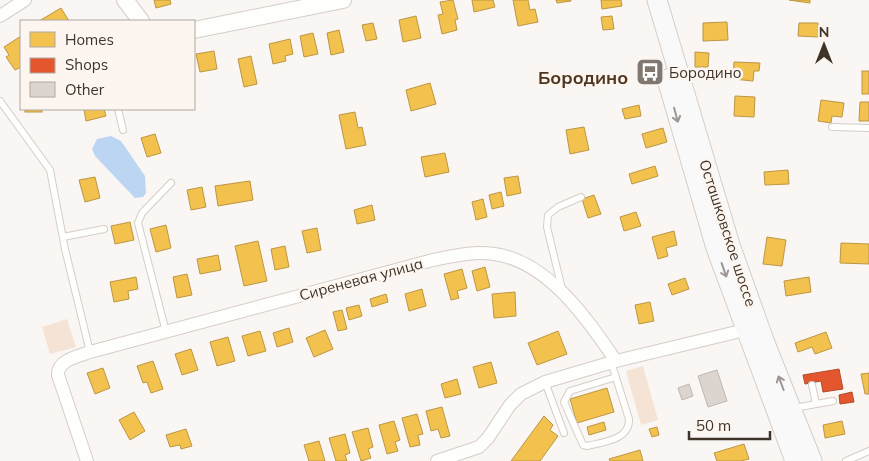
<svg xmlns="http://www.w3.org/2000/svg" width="869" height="461" font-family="Mulish,sans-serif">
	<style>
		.green { fill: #f5e4d5 }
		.water { fill: #bcd5f2 }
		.homes { fill: #f2c14e; stroke: #bc9743 }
		.shops { fill: #e4572e; stroke: #b24c2c }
		.building { fill: #dcd4ce; stroke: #beb7b2 }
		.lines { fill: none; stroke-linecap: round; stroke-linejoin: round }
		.service-casing { stroke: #d5cec8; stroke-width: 8 }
		.minor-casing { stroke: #d5cec8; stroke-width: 14 }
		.tertiary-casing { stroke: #d5cec8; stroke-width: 18 }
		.secondary-casing { stroke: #d5cec8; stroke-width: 21 }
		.service { stroke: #fefefd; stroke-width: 6 }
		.minor { stroke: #fefefd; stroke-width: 12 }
		.tertiary { stroke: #fefefd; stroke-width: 16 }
		.secondary { stroke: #f9f9fa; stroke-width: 19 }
		.oneway { stroke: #9c9692 }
		.labels { text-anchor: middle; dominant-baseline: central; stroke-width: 5; stroke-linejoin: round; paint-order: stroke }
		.poi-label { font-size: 15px; fill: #3f3429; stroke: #fcf5f0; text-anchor: start }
		.street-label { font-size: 15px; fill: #3f3429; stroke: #fcf5f0 }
		.quarter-label { font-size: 18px; font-weight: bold; fill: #4e3620; stroke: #fcf5f0 }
	</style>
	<rect width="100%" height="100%" fill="#f9f6f3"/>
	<g class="green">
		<polygon points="67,319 76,347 50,354 42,327"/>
		<polygon points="643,366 658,420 641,425 626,371"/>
	</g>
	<polygon class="water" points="111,136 121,141 145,176 146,193 143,197 135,198 95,156 92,149 97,139"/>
	<g class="homes">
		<polygon points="154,0 170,0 171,4 156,8"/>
		<polygon points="453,0 458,19 455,20 457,30 442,34 438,15 443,14 440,2"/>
		<polygon points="472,0 493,0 495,7 474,12"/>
		<polygon points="513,0 528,0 530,10 535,9 538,22 518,26"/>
		<polygon points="556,0 571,0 571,1 557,3"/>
		<polygon points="601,0 621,0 622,6 602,9"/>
		<polygon points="789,0 810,0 810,3"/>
		<polygon points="61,8 69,21 39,21"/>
		<polygon points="416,16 421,38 403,42 399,20"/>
		<polygon points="612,16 614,29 603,30 601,17"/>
		<polygon points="727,22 728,40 703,41 703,23"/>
		<polygon points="373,23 377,39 366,41 362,25"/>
		<polygon points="799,23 818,23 818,37 798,36"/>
		<polygon points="339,30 344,52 331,55 327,33"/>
		<polygon points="313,33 318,54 304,57 300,36"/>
		<polygon points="21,36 21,67 15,70 6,57 9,55 4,47"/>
		<polygon points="290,39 293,54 285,56 286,61 273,64 269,44"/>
		<polygon points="214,51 217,69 200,72 196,54"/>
		<polygon points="695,52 709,53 708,67 695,67"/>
		<polygon points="251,56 257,84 244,87 238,59"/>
		<polygon points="734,62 760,63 759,71 754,71 753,81 733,79"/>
		<rect x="862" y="71" width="7" height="23"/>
		<polygon points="430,83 436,104 411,111 406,90"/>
		<polygon points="735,96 755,97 754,117 734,116"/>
		<polygon points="821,100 844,103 842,117 832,116 831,123 818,121"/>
		<polygon points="860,102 869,102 869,121 859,121"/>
		<polygon points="639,105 641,116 625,119 622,109"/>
		<rect x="25" y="109" width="17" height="3"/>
		<polygon points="84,109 104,109 106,116 86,121"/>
		<polygon points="355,112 358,128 362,127 366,145 346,149 339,115"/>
		<polygon points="584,127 589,150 570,154 566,130"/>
		<polygon points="663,128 667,142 646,148 642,134"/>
		<polygon points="155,134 161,153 147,157 141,138"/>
		<polygon points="445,153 449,172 425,177 421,157"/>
		<polygon points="655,166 658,176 632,184 629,174"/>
		<polygon points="788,170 789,184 765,185 764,172"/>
		<polygon points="518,176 521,193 507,196 504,178"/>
		<polygon points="95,177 100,198 85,202 79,180"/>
		<polygon points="250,181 253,200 218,206 215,186"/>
		<polygon points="202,187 206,207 191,210 187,190"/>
		<polygon points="501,192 504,206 492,209 489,195"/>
		<polygon points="594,195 601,214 588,218 582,199"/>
		<polygon points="483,199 487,217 476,220 472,202"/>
		<polygon points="372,205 375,220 357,224 354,210"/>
		<polygon points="636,212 641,226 624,231 620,217"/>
		<polygon points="130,222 134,240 115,244 111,226"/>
		<polygon points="166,225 171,248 156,252 150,229"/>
		<polygon points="317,228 321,250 307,253 302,231"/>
		<polygon points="674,231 677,245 666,248 668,256 658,259 652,237"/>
		<polygon points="767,237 786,240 782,266 763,264"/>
		<polygon points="258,241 267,281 244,286 235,246"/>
		<polygon points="841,243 869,244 869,264 840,263"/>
		<polygon points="285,246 289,267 275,270 271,249"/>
		<polygon points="218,255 221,270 200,274 197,259"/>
		<polygon points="485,267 490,287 477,291 472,271"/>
		<polygon points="462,269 467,288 457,291 459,298 451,300 444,274"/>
		<polygon points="187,274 192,295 177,298 173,277"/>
		<polygon points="136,277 138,289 128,291 129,299 114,302 110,282"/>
		<polygon points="809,277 811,292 786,296 784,281"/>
		<polygon points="685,278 689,289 672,295 668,284"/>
		<polygon points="422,289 426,306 409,311 405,294"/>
		<polygon points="515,292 516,316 494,318 492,294"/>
		<polygon points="386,294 388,302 372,307 370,299"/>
		<polygon points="650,302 654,321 639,324 635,305"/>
		<polygon points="359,305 362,316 349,320 346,308"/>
		<polygon points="342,310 347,329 338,331 333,312"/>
		<polygon points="289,328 293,342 277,347 273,333"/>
		<polygon points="325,330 333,349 314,357 306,338"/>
		<polygon points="260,331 266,351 248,356 242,336"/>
		<polygon points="558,331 567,354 537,365 528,343"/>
		<polygon points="826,332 832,348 815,354 812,347 798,352 795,343"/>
		<polygon points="228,337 235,361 217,366 210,342"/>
		<polygon points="191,349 198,370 182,375 175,354"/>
		<polygon points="153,361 163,389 151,393 147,382 143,383 137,366"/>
		<polygon points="491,362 497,383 479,388 473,367"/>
		<polygon points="103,368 110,388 95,394 87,373"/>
		<polygon points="869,373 869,394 865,394 861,374"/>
		<polygon points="457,379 461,394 445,398 441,384"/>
		<polygon points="607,388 614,412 577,423 570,399"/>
		<polygon points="442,407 450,436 441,438 438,429 431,431 426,411"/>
		<polygon points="134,412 145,431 130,440 119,420"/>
		<polygon points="417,414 423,434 418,435 420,445 410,447 402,418"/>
		<polygon points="544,416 553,425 550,430 558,436 540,461 511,461"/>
		<polygon points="394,421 400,440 395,442 398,451 387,454 379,425"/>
		<polygon points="842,421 845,434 825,438 823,425"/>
		<polygon points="604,422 606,430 589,435 587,427"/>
		<polygon points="657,427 659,435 652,437 649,429"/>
		<polygon points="368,428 373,447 368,449 371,458 361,461 352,432"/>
		<polygon points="186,429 192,446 181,449 180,445 170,447 166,435"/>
		<polygon points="345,434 350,453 345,455 347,461 336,461 329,438"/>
		<polygon points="319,441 325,461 309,461 304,445"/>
		<polygon points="744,444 749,459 741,461 717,461 714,453"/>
		<polygon points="640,450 643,461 610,461 609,459"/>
	</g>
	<g class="shops">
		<polygon points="839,369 843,389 823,392 821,381 805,384 803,375"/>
		<polygon points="852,392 854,402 840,404 839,395"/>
	</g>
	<g class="building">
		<polygon points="717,370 727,401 708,407 698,376"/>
		<polygon points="689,384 693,396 682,400 678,388"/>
	</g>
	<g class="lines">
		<defs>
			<g id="service">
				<polyline points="0,101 50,170 65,249 90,352"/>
				<polyline points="118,109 123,130"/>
				<polyline points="832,127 869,128"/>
				<polyline points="63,237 104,229"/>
				<polyline points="562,289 547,227 548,215 558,207 581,197"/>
				<polyline points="166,332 138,223 142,213 171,183"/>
				<path d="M611 362 629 419C630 440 603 442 587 446L583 445 564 402 570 391 616 377"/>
				<polyline points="545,382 564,433"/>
				<polyline points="812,385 816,404"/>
				<polyline points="794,408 833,401"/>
				<polyline points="846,461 869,451"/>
			</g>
			<g id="minor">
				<polyline points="0,16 25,0"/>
				<path d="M87 461 58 375C57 360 79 356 90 352L433 260C453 256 474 251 494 254 548 261 588 320 616 361"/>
				<polyline points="437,461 479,447 488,438 510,405 521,394 545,382 616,361 745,330"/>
			</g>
			<g id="tertiary">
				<polyline points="125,0 141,21"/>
				<polyline points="194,30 343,0"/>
			</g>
			<g id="secondary">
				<polyline points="657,0 730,245 765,343 812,461"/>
				<polyline points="667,79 716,248 795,461"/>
			</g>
		</defs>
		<use href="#service" class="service-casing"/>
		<use href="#minor" class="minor-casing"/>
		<use href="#tertiary" class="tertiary-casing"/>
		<use href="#secondary" class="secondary-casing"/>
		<use href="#service" class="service"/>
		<use href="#minor" class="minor"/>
		<use href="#tertiary" class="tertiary"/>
		<use href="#secondary" class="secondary"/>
	</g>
	<defs><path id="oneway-shaft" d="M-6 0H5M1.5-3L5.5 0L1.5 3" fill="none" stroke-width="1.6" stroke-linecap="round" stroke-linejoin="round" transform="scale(1.25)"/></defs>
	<g class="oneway">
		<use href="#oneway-shaft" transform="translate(676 115) rotate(75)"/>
		<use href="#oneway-shaft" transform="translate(724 270) rotate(71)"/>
		<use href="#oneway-shaft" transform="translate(781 383) rotate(-111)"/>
	</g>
	<defs>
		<symbol id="bus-square" viewBox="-11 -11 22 22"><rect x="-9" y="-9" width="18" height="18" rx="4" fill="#807870" stroke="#fcf5f0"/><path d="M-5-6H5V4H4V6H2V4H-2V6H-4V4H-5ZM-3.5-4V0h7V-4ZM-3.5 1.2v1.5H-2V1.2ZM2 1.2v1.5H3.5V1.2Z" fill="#fff"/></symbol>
	</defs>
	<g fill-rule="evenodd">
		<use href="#bus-square" x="634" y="56" width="32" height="32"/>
	</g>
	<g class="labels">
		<g class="poi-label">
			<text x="669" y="72">Бородино</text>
		</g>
		<g class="street-label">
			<text transform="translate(728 233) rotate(72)">Осташковское шоссе</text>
			<text transform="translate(361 279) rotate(-15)">Сиреневая улица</text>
		</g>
		<g class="quarter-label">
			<text x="583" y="77">Бородино</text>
		</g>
	</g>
	<rect x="20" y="20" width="175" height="90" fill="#fcf5f0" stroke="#b0a8a0"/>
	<rect x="30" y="32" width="25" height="15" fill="#f2c14e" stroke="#b0a8a0"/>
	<text x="65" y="45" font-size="15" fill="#3f3429">Homes</text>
	<rect x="30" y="58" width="25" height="15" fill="#e4572e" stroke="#b0a8a0"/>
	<text x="65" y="70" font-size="15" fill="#3f3429">Shops</text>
	<rect x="30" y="82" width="25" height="15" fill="#dcd4ce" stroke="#b0a8a0"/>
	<text x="65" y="95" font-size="15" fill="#3f3429">Other</text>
	<g transform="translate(824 45)" stroke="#fcf5f0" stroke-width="4" paint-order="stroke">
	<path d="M0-4L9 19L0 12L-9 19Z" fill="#3f3429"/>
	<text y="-8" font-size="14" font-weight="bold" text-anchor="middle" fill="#3f3429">N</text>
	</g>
	<path d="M689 431v8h81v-8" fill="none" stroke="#3f3429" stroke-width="2.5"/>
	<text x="696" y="431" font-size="15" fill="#3f3429" stroke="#fcf5f0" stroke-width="4" paint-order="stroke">50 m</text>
</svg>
